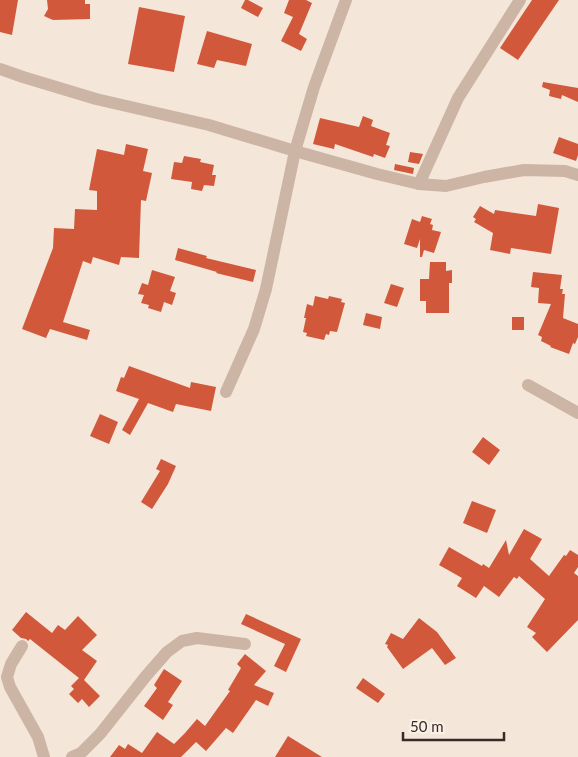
<svg xmlns="http://www.w3.org/2000/svg" width="578" height="757" font-family="Lato,sans-serif">
	<style>
		.building { fill: #d1583b }
		.lines { fill: none; stroke-linecap: round; stroke-linejoin: round }
		.street { stroke: #cdb5a5; stroke-width: 12 }
	</style>
	<rect width="100%" height="100%" fill="#f4e7da"/>
	<g class="building">
		<polygon points="0,0 18,0 12,35 0,32"/>
		<polygon points="47,0 85,0 85,4 90,4 90,19 53,20 44,16 48,9"/>
		<polygon points="245,0 248,0 263,8 258,17 241,8"/>
		<polygon points="289,0 306,0 312,3 299,34 307,39 301,51 281,41 293,17 284,13"/>
		<polygon points="532,0 559,0 518,60 500,48"/>
		<polygon points="139,7 185,16 174,72 128,64"/>
		<polygon points="207,31 252,44 246,66 217,60 214,68 197,64"/>
		<polygon points="543,82 578,88 578,102 562,95 561,99 549,96 550,90 542,87"/>
		<polygon points="363,116 373,120 371,126 390,133 386,145 390,146 385,158 374,154 373,157 335,144 334,149 313,144 320,118 359,127"/>
		<polygon points="559,137 578,144 578,155 576,161 553,153"/>
		<polygon points="126,144 148,149 143,171 152,173 146,201 141,200 139,258 121,257 119,265 93,257 91,264 83,261 63,322 90,330 87,340 50,329 46,338 22,329 53,248 54,228 74,229 75,209 97,210 97,191 89,190 97,149 124,155"/>
		<polygon points="410,152 423,154 419,164 408,162"/>
		<polygon points="184,156 201,159 200,162 214,165 212,175 216,175 214,186 204,185 202,191 191,189 192,182 171,179 174,162 182,163"/>
		<polygon points="395,164 414,168 413,174 394,170"/>
		<polygon points="538,204 559,208 551,254 511,248 510,254 490,250 493,233 474,222 476,219 473,217 480,206 494,214 495,210 536,216"/>
		<polygon points="422,216 432,219 430,224 433,225 432,230 441,232 434,253 424,250 422,257 420,257 420,239 417,248 404,244 412,219 420,222"/>
		<polygon points="178,248 207,256 206,258 256,270 253,282 216,273 217,272 175,260"/>
		<polygon points="430,262 446,262 446,271 452,270 452,283 449,283 449,313 426,313 426,301 420,301 420,279 429,279"/>
		<polygon points="152,270 175,277 170,291 176,293 172,305 164,302 161,312 148,308 149,305 141,303 144,295 138,294 142,283 148,285"/>
		<polygon points="533,272 562,275 560,289 563,289 562,294 565,294 563,318 578,324 578,337 575,344 573,343 569,354 550,347 551,346 541,341 542,337 538,335 551,304 538,303 539,288 531,287"/>
		<polygon points="391,284 404,288 397,307 384,303"/>
		<polygon points="315,296 328,299 329,296 342,299 341,302 345,303 337,332 330,331 329,335 326,334 324,340 306,336 307,333 303,332 306,318 304,318 307,304 313,306"/>
		<polygon points="366,313 382,317 380,329 363,325"/>
		<rect x="512" y="317" width="12" height="13"/>
		<polygon points="129,366 190,388 191,382 216,387 211,411 176,404 173,412 148,403 130,435 122,430 139,399 116,391 121,377 124,378"/>
		<polygon points="100,414 118,422 109,444 90,436"/>
		<polygon points="483,437 500,450 489,465 472,452"/>
		<polygon points="161,459 176,466 168,484 152,509 141,502 160,471 156,469"/>
		<polygon points="472,501 496,510 487,533 463,523"/>
		<polygon points="524,529 542,539 530,559 549,576 564,555 566,556 570,550 578,555 578,567 574,573 578,576 578,620 547,652 532,637 536,633 527,627 545,599 519,576 517,579 514,577 499,597 484,586 476,598 457,586 462,578 439,565 449,547 482,566 483,564 489,568 506,540 509,555"/>
		<polygon points="26,612 52,633 58,625 65,630 78,616 97,635 82,650 97,661 84,680 100,696 89,707 82,699 78,703 69,694 74,689 71,686 79,678 30,639 28,641 26,639 21,638 12,630"/>
		<polygon points="246,614 301,639 286,672 274,666 285,644 241,624"/>
		<polygon points="419,618 437,632 456,658 445,665 432,648 403,669 387,647 388,645 385,644 391,633 403,639"/>
		<polygon points="245,654 266,671 254,685 274,693 268,706 256,700 233,733 226,728 206,751 196,742 181,757 110,757 119,745 125,749 128,744 142,753 157,732 174,744 185,733 197,719 205,726 230,691 228,690 241,668 237,664"/>
		<polygon points="164,669 182,681 168,702 173,705 163,720 144,706 157,688 154,685"/>
		<polygon points="363,678 385,694 378,703 356,688"/>
		<polygon points="288,736 322,757 275,757"/>
	</g>
	<g class="lines">
		<g class="street">
			<polyline points="0,69 23,77 96,99 209,125 295,151 377,174 419,184 446,186 484,177 524,170 565,171 578,175"/>
			<polyline points="419,184 458,98 520,0"/>
			<polyline points="528,385 578,413"/>
			<polyline points="226,392 254,329 266,289 295,151 314,87 346,0"/>
			<polyline points="22,646 11,664 7,677 10,687 38,737 44,757"/>
			<polyline points="72,757 81,753 100,734 146,676 167,652 182,641 197,638 245,644"/>
		</g>
	</g>
	<path d="M403 732v8h101v-8" fill="none" stroke="#382b27" stroke-width="2.5"/>
	<text x="410" y="732" font-size="15" fill="#382b27" stroke="#fbf1e7" stroke-width="4" paint-order="stroke">50 m</text>
</svg>
